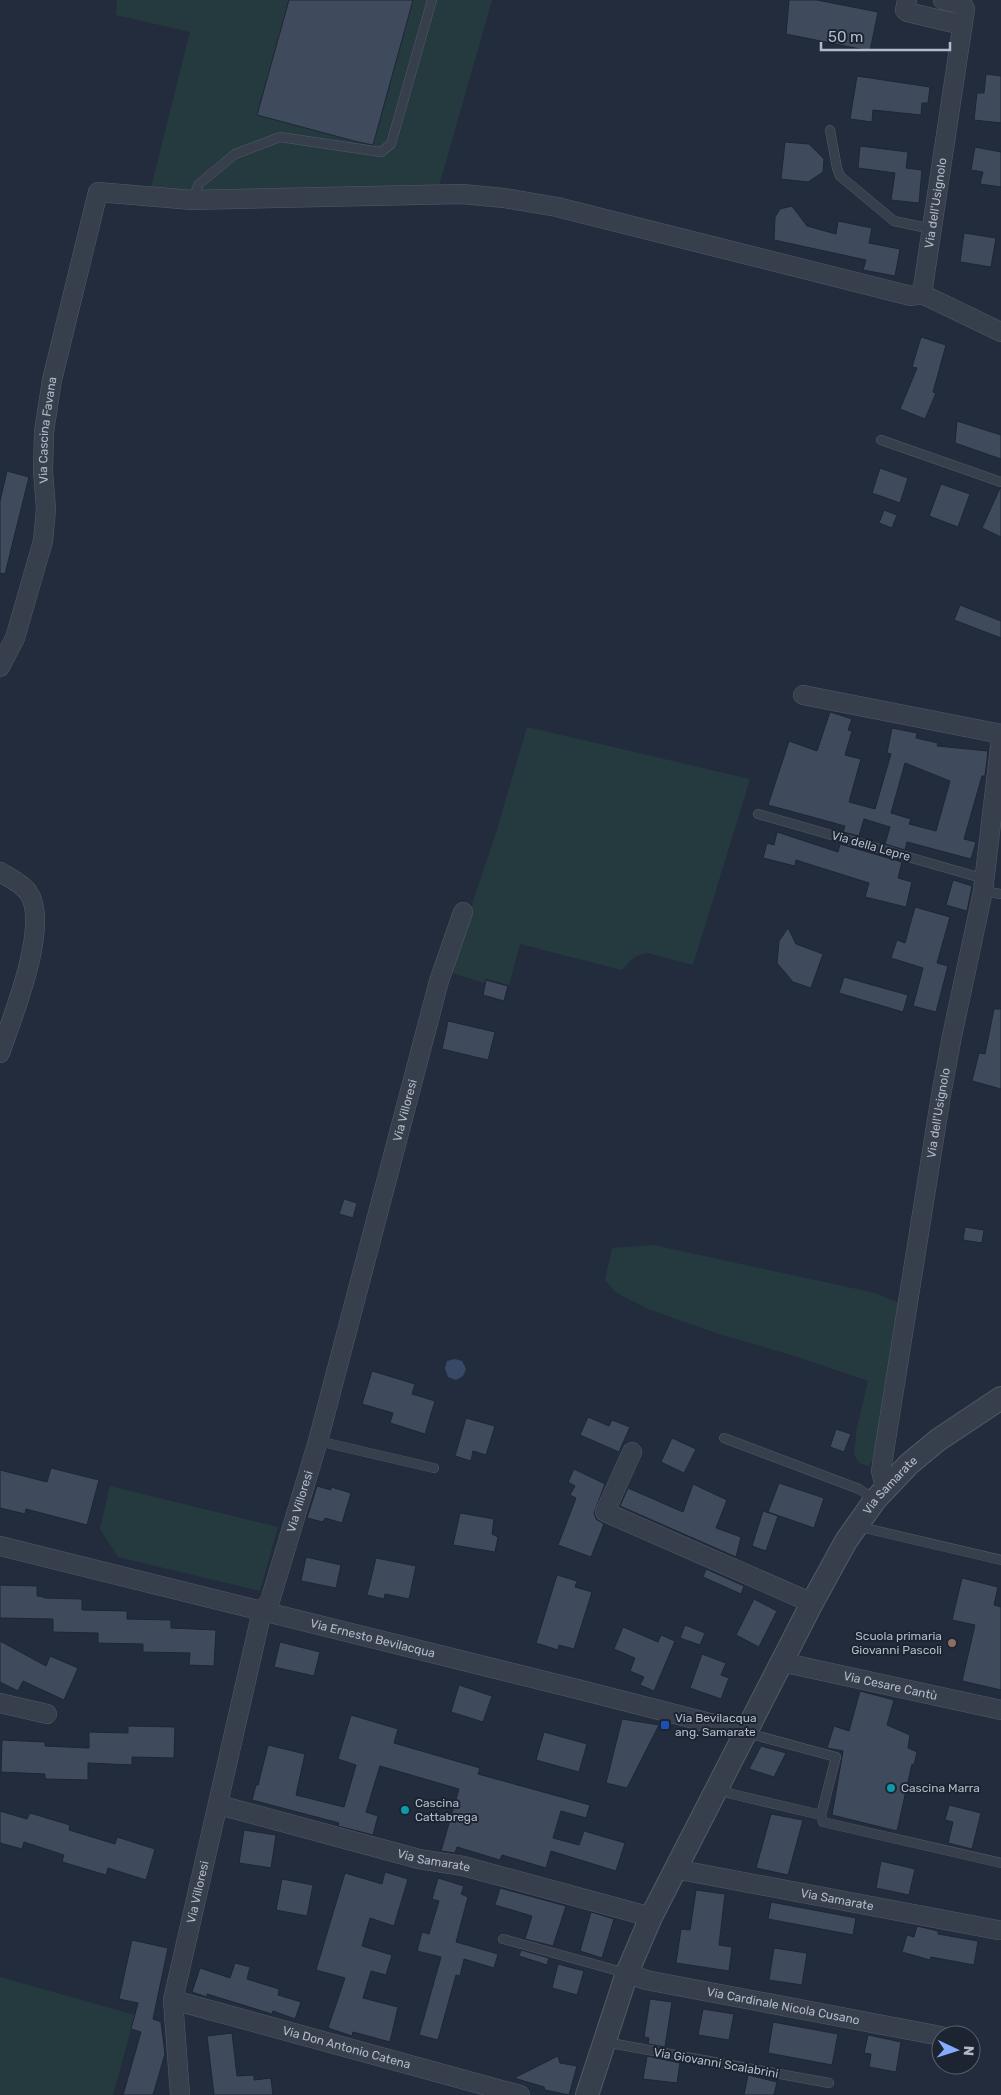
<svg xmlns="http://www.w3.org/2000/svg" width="1001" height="2095" font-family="Rubik,sans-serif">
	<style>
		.green { fill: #253a3e }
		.water { fill: #384967 }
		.building { fill: #3f4a5d; stroke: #1e2634; fill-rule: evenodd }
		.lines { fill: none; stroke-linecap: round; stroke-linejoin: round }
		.service-casing { stroke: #525a68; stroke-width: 10 }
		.minor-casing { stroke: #525a68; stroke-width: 20 }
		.tertiary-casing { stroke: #525a68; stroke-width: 24 }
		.service { stroke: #373f4d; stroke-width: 9 }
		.minor { stroke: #373f4d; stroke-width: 19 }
		.tertiary { stroke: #373f4d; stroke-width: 22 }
		.education-dot { fill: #8d6e63; stroke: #1c2432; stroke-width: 2 }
		.transit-dot { fill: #1a4fb4; stroke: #1c2432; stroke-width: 2 }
		.culture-dot { fill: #0f9aa8; stroke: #1c2432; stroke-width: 2 }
		.labels { text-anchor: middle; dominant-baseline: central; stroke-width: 4; stroke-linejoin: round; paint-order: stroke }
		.street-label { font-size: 12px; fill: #b3bac9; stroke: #1c2432 }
		.poi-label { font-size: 12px; fill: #b3bac9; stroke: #1c2432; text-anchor: start }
	</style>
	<rect width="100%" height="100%" fill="#232c3d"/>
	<g class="green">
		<polygon points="117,0 492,0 439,186 149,196 190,32 116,15"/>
		<path d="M527 727 750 779 693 965 648 953C635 954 630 961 622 970L520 944 509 985 487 979 484 983 449 972 496 833Z"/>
		<polygon points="653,1245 875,1293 901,1304 874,1460 868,1466 859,1463 854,1455 857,1428 868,1381 798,1357 719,1334 648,1309 615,1292 605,1280 612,1248"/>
		<polygon points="110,1486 278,1527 260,1591 118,1557 100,1529"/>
		<polygon points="0,1977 135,2015 113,2095 0,2095"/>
	</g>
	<polygon class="water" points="455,1359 462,1361 466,1369 463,1376 456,1380 448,1377 445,1368 447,1361"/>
	<g class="building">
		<polygon points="289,0 413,0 373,145 358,142 257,115"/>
		<polygon points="789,0 817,0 878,12 870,51 786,34"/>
		<polygon points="986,74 1001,76 1001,123 974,120 977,93 984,93"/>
		<polygon points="857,76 930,87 928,103 922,103 921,115 873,110 872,122 850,119"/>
		<polygon points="785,142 809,144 824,159 823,172 808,182 781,179"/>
		<polygon points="860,146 908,152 906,168 922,170 919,203 891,200 895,173 858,168"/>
		<polygon points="975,147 1001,152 1001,187 980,184 983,172 971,170"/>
		<polygon points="792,206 807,226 836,234 838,221 872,228 869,243 900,249 895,276 863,270 866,260 774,240 775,217 780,209"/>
		<polygon points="964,233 996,238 991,267 960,262"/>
		<polygon points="921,337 946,345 933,392 936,393 925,419 900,409 917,368 912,367"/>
		<polygon points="957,421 1001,435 1001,459 955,443"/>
		<polygon points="880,468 908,478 900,503 872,493"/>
		<polygon points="7,471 29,477 5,574 0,573 0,501"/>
		<polygon points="941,484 970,494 958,527 929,516"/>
		<polygon points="1000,488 1001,488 1001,537 982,528"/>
		<polygon points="884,510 897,515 892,528 879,523"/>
		<polygon points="960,605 1001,621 1001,638 954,620"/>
		<path d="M830 712 852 719 848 730 852 731 845 755 861 759 849 802 875 809 891 754 887 753 892 728 917 733 916 738 938 743 937 746 988 751 985 776H982L964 839 976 842 971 859 907 842 905 850 885 844 890 827 864 819 859 836 843 832 845 826 768 805 789 741 817 751ZM905 763 950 781 936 831 909 824 911 819 891 813Z"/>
		<polygon points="777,832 838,852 840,844 902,862 898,878 912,882 906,907 865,897 869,883 796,860 795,866 763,858 767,843 774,845"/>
		<polygon points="953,880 972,886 967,911 946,905"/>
		<polygon points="915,907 950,917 937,963 948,966 936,1012 913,1006 923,968 891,958 897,940 905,943"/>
		<polygon points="788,928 796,944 823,954 811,988 793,982 777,963 779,941"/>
		<polygon points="844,977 908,995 903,1012 839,993"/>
		<polygon points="486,980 508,986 504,1001 483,995"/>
		<polygon points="994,1009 1001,1009 1001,1089 972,1081 979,1053 985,1054"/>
		<polygon points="448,1021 495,1032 488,1060 442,1049"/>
		<polygon points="344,1199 357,1203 353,1218 339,1214"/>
		<polygon points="965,1227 984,1230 982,1243 963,1240"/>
		<polygon points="372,1371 415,1384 412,1394 435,1401 425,1434 390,1423 393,1413 362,1404"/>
		<polygon points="588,1417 609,1426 612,1420 630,1427 619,1452 580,1435"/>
		<polygon points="466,1418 495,1426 486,1455 473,1451 471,1461 455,1456"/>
		<polygon points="836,1429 851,1434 844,1452 830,1447"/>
		<polygon points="672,1438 696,1449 684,1473 661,1462"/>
		<polygon points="51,1468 99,1480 87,1525 26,1509 25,1514 0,1508 0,1470 47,1482"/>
		<polygon points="574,1469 605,1484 594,1513 596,1519 604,1524 591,1557 558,1545 576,1498 570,1495 575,1486 568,1482"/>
		<polygon points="779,1483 824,1498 814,1528 768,1512"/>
		<polygon points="693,1484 727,1500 716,1528 741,1537 736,1557 620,1506 628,1488 683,1512"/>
		<polygon points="317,1486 331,1490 331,1487 351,1493 342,1523 325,1518 323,1522 307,1518"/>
		<polygon points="763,1511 778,1516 766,1551 752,1546"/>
		<polygon points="460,1513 494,1519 492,1534 498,1537 495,1552 453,1545"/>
		<polygon points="306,1557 341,1565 336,1588 301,1581"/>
		<polygon points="376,1558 416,1566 409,1599 385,1594 384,1599 367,1595"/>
		<polygon points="706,1569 744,1586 741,1594 703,1577"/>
		<polygon points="557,1575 577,1581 575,1587 592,1592 574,1649 559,1645 558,1650 536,1643"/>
		<polygon points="962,1578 998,1587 994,1605 1001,1607 1001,1690 962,1681 975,1625 952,1620"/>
		<polygon points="0,1585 37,1586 37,1596 44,1597 44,1598 82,1599 82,1610 127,1611 127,1619 171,1620 171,1628 216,1630 214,1666 189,1665 190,1653 143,1652 143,1644 98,1643 98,1633 53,1632 53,1619 0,1618"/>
		<polygon points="754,1599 777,1611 759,1647 736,1635"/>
		<polygon points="685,1625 705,1633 700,1645 680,1638"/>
		<polygon points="623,1627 658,1642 661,1635 675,1641 654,1691 640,1685 644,1677 630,1671 635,1658 614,1649"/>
		<polygon points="0,1641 46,1666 50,1656 78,1668 64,1700 23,1681 18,1691 0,1682"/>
		<polygon points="280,1642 320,1652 314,1676 274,1667"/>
		<polygon points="702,1654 726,1663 721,1675 729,1678 721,1699 690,1688"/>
		<polygon points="459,1685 492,1696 483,1722 451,1712"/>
		<polygon points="860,1691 894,1700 887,1725 910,1735 908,1748 917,1752 914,1765 912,1764 897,1831 832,1815 843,1751 827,1748 834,1726 849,1731"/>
		<polygon points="351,1715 398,1729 394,1743 480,1768 478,1774 590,1805 586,1818 561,1811 553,1838 579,1845 584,1831 625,1843 616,1871 551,1851 546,1868 502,1855 500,1860 457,1847 455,1853 441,1851 459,1789 380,1766 366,1812 378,1816 373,1835 338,1826 339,1823 252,1800 256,1785 258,1785 268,1745 305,1754 296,1795 344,1807 356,1765 338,1759"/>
		<polygon points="622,1719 659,1725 627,1788 606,1783"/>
		<polygon points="128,1726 175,1727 174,1758 132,1757 132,1765 88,1763 88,1780 45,1779 45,1774 1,1772 2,1740 45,1742 45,1746 89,1748 89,1732 128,1733"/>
		<polygon points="544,1732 587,1744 579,1772 536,1760"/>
		<polygon points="761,1746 786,1753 774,1777 749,1769"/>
		<polygon points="949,1805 981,1813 972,1849 948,1843 953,1822 945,1820"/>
		<polygon points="0,1811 27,1819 30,1813 70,1825 69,1830 115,1844 117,1837 155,1849 146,1880 108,1868 106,1875 62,1862 64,1855 24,1842 22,1849 0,1843"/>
		<polygon points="771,1814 803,1820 788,1875 756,1868"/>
		<polygon points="244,1830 276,1835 271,1868 239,1863"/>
		<polygon points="881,1861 915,1869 909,1895 876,1888"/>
		<polygon points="385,1872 408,1879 394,1926 370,1918 362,1946 392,1955 386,1975 371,1971 363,1998 398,2007 390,2042 353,2032 352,2036 328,2028 345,1978 316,1970 345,1873 382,1884"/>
		<polygon points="438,1878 464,1886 461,1894 468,1897 456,1942 498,1954 494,1968 464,1959 460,1976 456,1975 438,2040 419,2035 441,1957 417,1951 422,1932 429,1934 439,1901 432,1899"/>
		<polygon points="282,1879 313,1885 307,1916 276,1910"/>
		<polygon points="500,1888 566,1906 553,1946 525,1939 532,1916 495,1905"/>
		<polygon points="696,1890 725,1894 719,1945 732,1947 729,1971 676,1963 681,1929 690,1930"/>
		<polygon points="771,1902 856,1918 853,1935 768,1919"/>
		<polygon points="591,1912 614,1919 602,1958 580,1951"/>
		<polygon points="917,1926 938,1931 938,1934 978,1941 974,1965 931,1957 930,1960 902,1952 907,1935 914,1937"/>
		<polygon points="132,1940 168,1948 153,2019 161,2022 165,2054 153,2095 123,2095 141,2032 131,2029 138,2003 119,1999"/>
		<polygon points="774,1948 807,1953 802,1985 769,1980"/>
		<polygon points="521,1950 549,1958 547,1965 519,1956"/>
		<polygon points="235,1963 250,1967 247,1979 279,1989 278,1995 301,2002 295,2019 273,2011 272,2014 207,1994 207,1997 192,1992 200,1968 230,1978"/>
		<polygon points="558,1964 584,1971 577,1995 552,1988"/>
		<polygon points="650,1999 672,2002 665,2047 648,2044 649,2038 644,2037"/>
		<polygon points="703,2009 734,2014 729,2040 698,2035"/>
		<polygon points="773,2022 838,2034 832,2065 768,2053"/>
		<polygon points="232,2033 237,2076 254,2075 254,2080 271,2078 273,2095 214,2095 207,2036"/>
		<polygon points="868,2035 901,2042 896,2072 869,2067 871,2054 864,2053"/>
		<polygon points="558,2056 560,2063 577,2066 569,2095 545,2090 544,2087 514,2078"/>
		<polygon points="647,2056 680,2063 677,2083 643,2079"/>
		<polygon points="748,2075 777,2082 774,2095 744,2095"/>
	</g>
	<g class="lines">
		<defs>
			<g id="service">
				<polyline points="830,130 837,168 840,176 894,221 932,229"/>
				<polyline points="192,200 199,184 235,154 280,137 381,152 391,144 432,0"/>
				<polyline points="881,440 1001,482"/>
				<polyline points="758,814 985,879"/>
				<polyline points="983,891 1001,894"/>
				<polyline points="724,1438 859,1489 875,1500"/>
				<polyline points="318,1441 434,1468"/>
				<polyline points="856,1526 1001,1560"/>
				<polyline points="747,1733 836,1757 821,1815"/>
				<polyline points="717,1788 732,1794 821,1815 823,1822 1001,1863"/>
				<polyline points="503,1939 626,1973"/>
				<polyline points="605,2042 829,2083"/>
			</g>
			<g id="minor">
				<polyline points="907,0 905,10 907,12 962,25"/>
				<path id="s1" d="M922 294 965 9 962 4 943 0"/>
				<polyline points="922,294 1001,332"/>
				<path id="s2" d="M0 667 15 638 43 541 46 509 43 471 44 432 52 380 98 192 192 200 462 194 504 198 557 207 911 296 922 294"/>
				<polyline points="803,695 1001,734"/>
				<path d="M0 872C10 878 21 883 28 892 51 924 12 1018 0 1053"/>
				<polyline points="632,1452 605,1512 812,1603"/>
				<path id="s3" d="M885 1488 881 1471 941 1095 952 1036 983 891 1001 739"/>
				<path id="s4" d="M0 1546 577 1689 745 1732"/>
				<path id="s5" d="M781 1662 1001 1710"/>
				<polyline points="0,1703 47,1714"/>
				<path id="s6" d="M219 1805 419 1859 463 1866 651 1917"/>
				<path id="s7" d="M675 1869 998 1930"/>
				<path id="s8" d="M627 1973 646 1980 941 2036"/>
				<path id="s9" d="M173 2000 520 2095"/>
				<path id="s10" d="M180 2095 173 2000 262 1611 270 1601 318 1441 439 981 463 912"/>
			</g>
			<g id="tertiary">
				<path id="s11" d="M587 2095 627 1973 651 1917 812 1603 846 1541 875 1500 909 1464 938 1440 1001 1398"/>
			</g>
		</defs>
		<use href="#service" class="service-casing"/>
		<use href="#minor" class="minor-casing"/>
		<use href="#tertiary" class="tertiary-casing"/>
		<use href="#service" class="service"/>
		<use href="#minor" class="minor"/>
		<use href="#tertiary" class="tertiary"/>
	</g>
	<circle class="education-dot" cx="952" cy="1643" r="5"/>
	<rect class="transit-dot" x="660" y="1720" width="10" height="10" rx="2.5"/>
	<g class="culture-dot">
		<circle cx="891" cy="1788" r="5"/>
		<circle cx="405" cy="1810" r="5"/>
	</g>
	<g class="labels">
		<g class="street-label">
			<text stroke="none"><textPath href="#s1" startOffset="92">Via dell'Usignolo</textPath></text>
			<text stroke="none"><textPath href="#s2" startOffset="245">Via Cascina Favana</textPath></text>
			<text transform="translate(871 846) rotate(16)">Via della Lepre</text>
			<text stroke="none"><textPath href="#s10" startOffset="1016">Via Villoresi</textPath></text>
			<text stroke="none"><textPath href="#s3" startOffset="380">Via dell'Usignolo</textPath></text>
			<text stroke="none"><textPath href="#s11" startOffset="684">Via Samarate</textPath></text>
			<text stroke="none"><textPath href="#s10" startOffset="611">Via Villoresi</textPath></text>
			<text stroke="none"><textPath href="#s4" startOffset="384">Via Ernesto Bevilacqua</textPath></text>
			<text stroke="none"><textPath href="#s5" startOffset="112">Via Cesare Cantù</textPath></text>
			<text stroke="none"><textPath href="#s6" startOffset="222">Via Samarate</textPath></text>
			<text stroke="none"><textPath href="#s10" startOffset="206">Via Villoresi</textPath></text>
			<text stroke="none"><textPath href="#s7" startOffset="165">Via Samarate</textPath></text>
			<text stroke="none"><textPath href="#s8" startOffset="160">Via Cardinale Nicola Cusano</textPath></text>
			<text stroke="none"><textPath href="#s9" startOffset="180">Via Don Antonio Catena</textPath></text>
			<text transform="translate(716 2063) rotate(10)">Via Giovanni Scalabrini</text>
		</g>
		<g class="poi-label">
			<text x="942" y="1636" text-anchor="end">Scuola primaria<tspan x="942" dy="14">Giovanni Pascoli</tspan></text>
			<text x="675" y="1718">Via Bevilacqua<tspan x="675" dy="14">ang. Samarate</tspan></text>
			<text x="901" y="1788">Cascina Marra</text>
			<text x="415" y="1803">Cascina<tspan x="415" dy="14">Cattabrega</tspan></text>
		</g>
	</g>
	<g transform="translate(956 2050) rotate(94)"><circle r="24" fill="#1c2432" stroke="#58606e"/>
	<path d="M0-4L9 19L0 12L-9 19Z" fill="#86abfa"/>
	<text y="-8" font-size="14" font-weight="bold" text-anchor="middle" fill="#b3bac9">N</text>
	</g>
	<path d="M821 42v8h129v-8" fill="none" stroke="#b3bac9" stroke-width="2.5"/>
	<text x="828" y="42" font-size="15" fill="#b3bac9" stroke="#1c2432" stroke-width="4" paint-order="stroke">50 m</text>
</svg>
